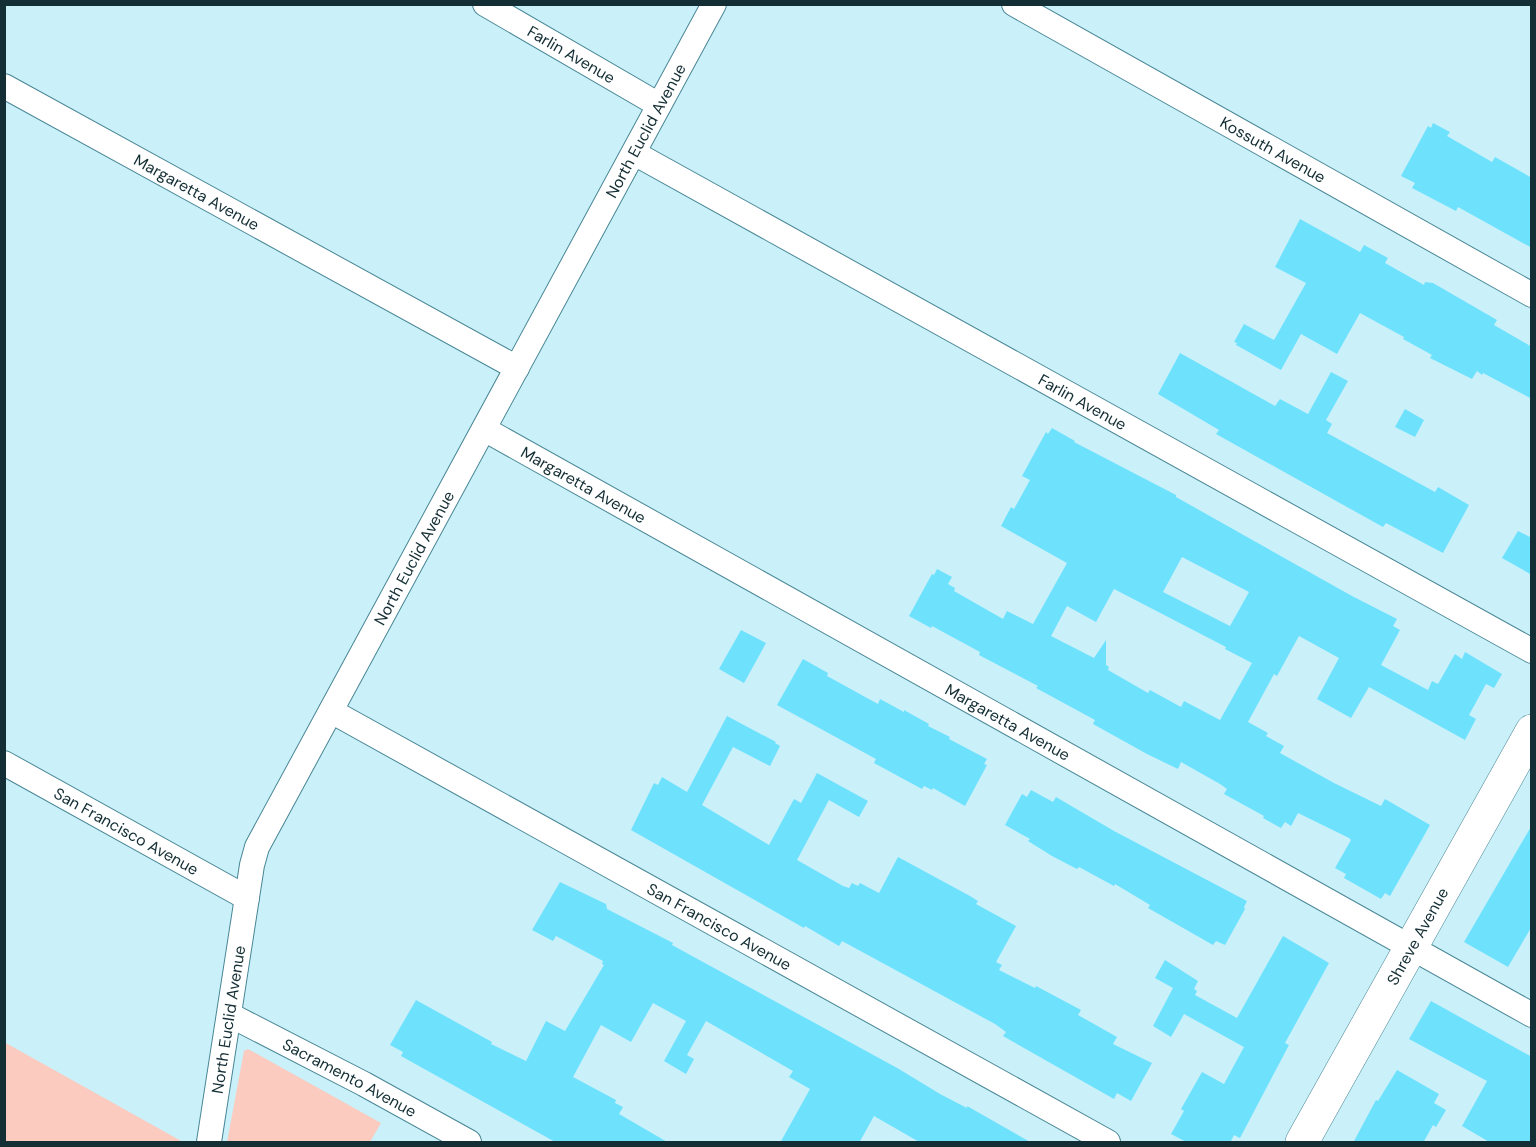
<svg xmlns="http://www.w3.org/2000/svg" width="1536" height="1147" font-family="'DM Sans',sans-serif">
	<style>
		.green { fill: #facbbe }
		.building { fill: #6ee2fd; fill-rule: evenodd }
		.lines { fill: none; stroke-linecap: round; stroke-linejoin: round }
		.street-casing { stroke: #488695; stroke-width: 26 }
		.secondary-casing { stroke: #488695; stroke-width: 34 }
		.street { stroke: #fff; stroke-width: 24 }
		.secondary { stroke: #fff; stroke-width: 33 }
		.labels { text-anchor: middle; dominant-baseline: central; stroke-width: 4.5; stroke-linejoin: round; paint-order: stroke }
		.street-label { font-size: 16px; fill: #132e34; stroke: #fff }
	</style>
	<rect width="100%" height="100%" fill="#caf0fa"/>
	<g class="green">
		<polygon points="4,1042 183,1142 5,1142"/>
		<polygon points="248,1049 381,1123 370,1142 227,1142 244,1051"/>
	</g>
	<g class="building">
		<polygon points="1433,123 1450,132 1447,136 1492,162 1495,157 1532,178 1532,248 1458,207 1456,211 1412,188 1415,183 1401,176 1428,126 1431,128"/>
		<polygon points="1300,219 1360,252 1364,245 1388,258 1385,263 1424,285 1425,282 1433,283 1497,320 1494,325 1532,347 1532,399 1483,373 1482,375 1477,371 1472,379 1430,358 1432,355 1403,339 1404,337 1360,313 1337,354 1301,334 1281,370 1236,345 1237,343 1234,342 1244,324 1274,340 1306,283 1275,267"/>
		<polygon points="1180,353 1275,406 1280,399 1308,414 1331,372 1348,381 1326,420 1332,424 1327,433 1435,492 1438,487 1469,505 1443,553 1386,523 1383,527 1338,502 1216,434 1219,430 1158,394"/>
		<polygon points="1405,409 1424,420 1415,437 1395,427"/>
		<path d="M1052 428 1075 441 1074 442 1176 495V497L1352 596 1397 619 1393 626 1400 630 1381 665 1428 690 1432 681 1438 684 1455 654 1462 659 1465 652 1502 674 1494 688 1486 684 1469 715 1476 719 1465 740 1369 687 1351 718 1317 699 1339 658 1299 636 1277 676 1274 674 1248 722 1268 733 1266 736 1284 746 1280 753 1334 783 1381 806 1385 799 1430 825 1390 896 1385 893 1381 899 1344 878 1346 874 1335 868 1351 840 1349 838 1298 813 1291 826 1285 822 1281 828 1263 818 1264 816 1224 794 1227 789 1220 784 1181 762 1178 769 1147 754 1093 724 1095 720 1036 688 1038 686 979 655 980 652 932 626 931 628 909 616 932 574 934 575 937 569 952 577 948 584 955 588 954 591 1003 619 1007 611 1033 624 1067 563 1001 526 1011 507 1014 509 1030 480 1022 476 1046 432 1048 434ZM1182 557 1249 592 1230 626 1163 592ZM1114 589 1226 647 1225 649 1252 663 1220 720 1184 701 1181 707 1150 690 1148 693 1108 670 1109 667 1106 665V640L1094 658 1051 636 1067 606 1096 622Z"/>
		<polygon points="1518,531 1532,538 1532,575 1502,558"/>
		<polygon points="741,630 766,643 744,683 719,669"/>
		<polygon points="803,659 828,673 827,676 878,704 880,699 904,712 904,710 929,724 928,726 950,737 949,739 987,759 984,764 987,765 965,806 933,788 932,790 924,786 922,789 874,763 876,759 777,705"/>
		<polygon points="727,716 776,742 775,743 780,746 770,766 733,747 702,805 769,845 794,799 801,803 817,773 868,801 859,817 829,800 797,860 843,886 849,888 852,883 858,886 860,883 879,893 898,857 970,896 978,901 976,904 1016,926 996,962 1002,965 999,970 1035,988 1036,986 1081,1010 1078,1015 1117,1037 1113,1044 1152,1063 1131,1101 1117,1093 1114,1099 1003,1036 1006,1032 995,1024 842,941 839,946 805,926 804,928 631,830 654,783 658,785 662,777 687,792"/>
		<polygon points="1031,790 1053,802 1056,797 1114,831 1247,901 1244,907 1245,909 1225,945 1216,941 1213,945 1148,908 1150,905 1115,884 1114,886 1079,867 1077,869 1052,856 1028,841 1030,839 1005,825 1022,794 1027,797"/>
		<polygon points="1532,825 1532,926 1508,967 1464,942"/>
		<polygon points="560,882 606,904 607,909 673,943 672,945 899,1069 940,1094 967,1108 967,1106 1032,1143 921,1143 874,1116 859,1143 780,1143 810,1089 789,1077 793,1071 706,1021 687,1055 694,1059 686,1074 664,1061 686,1021 653,1003 631,1042 601,1025 573,1077 616,1100 615,1103 623,1107 619,1114 669,1143 557,1143 401,1056 403,1052 390,1045 416,1000 492,1042 491,1044 526,1061 546,1021 565,1031 604,965 602,964 603,961 556,936 553,941 532,930"/>
		<polygon points="1283,936 1329,963 1285,1043 1289,1045 1240,1138 1234,1135 1230,1143 1188,1143 1171,1134 1184,1111 1181,1109 1202,1072 1224,1084 1244,1047 1184,1014 1171,1037 1153,1026 1173,988 1155,978 1165,960 1198,981 1194,989 1197,991 1195,995 1237,1018"/>
		<polygon points="1431,1001 1532,1057 1532,1143 1491,1143 1462,1126 1487,1081 1409,1039"/>
		<polygon points="1397,1070 1439,1094 1434,1103 1446,1110 1436,1127 1433,1125 1423,1143 1353,1143 1376,1100 1378,1101"/>
	</g>
	<g class="lines">
		<defs>
			<g id="street">
				<path id="s1" d="M485 4 659 105"/>
				<path id="s2" d="M1014 4 1532 295"/>
				<path id="s3" d="M4 86 517 368"/>
				<path id="s4" d="M634 153 1532 651"/>
				<path id="s5" d="M484 429 1532 1015"/>
				<path id="s6" d="M331 711 1108 1142"/>
				<path id="s7" d="M4 763 247 898"/>
				<path id="s8" d="M230 1015 364 1084 469 1142"/>
				<path id="s9" d="M209 1142 252 865 257 847 714 4"/>
			</g>
			<g id="secondary">
				<path id="s10" d="M1302 1142 1532 731"/>
			</g>
		</defs>
		<use href="#street" class="street-casing"/>
		<use href="#secondary" class="secondary-casing"/>
		<use href="#street" class="street"/>
		<use href="#secondary" class="secondary"/>
	</g>
	<g class="labels">
		<g class="street-label">
			<text stroke="none"><textPath href="#s1" startOffset="100">Farlin Avenue</textPath></text>
			<text stroke="none"><textPath href="#s9" startOffset="1114">North Euclid Avenue</textPath></text>
			<text stroke="none"><textPath href="#s2" startOffset="297">Kossuth Avenue</textPath></text>
			<text stroke="none"><textPath href="#s3" startOffset="220">Margaretta Avenue</textPath></text>
			<text stroke="none"><textPath href="#s4" startOffset="513">Farlin Avenue</textPath></text>
			<text stroke="none"><textPath href="#s5" startOffset="114">Margaretta Avenue</textPath></text>
			<text stroke="none"><textPath href="#s9" startOffset="628">North Euclid Avenue</textPath></text>
			<text stroke="none"><textPath href="#s5" startOffset="600">Margaretta Avenue</textPath></text>
			<text stroke="none"><textPath href="#s7" startOffset="140">San Francisco Avenue</textPath></text>
			<text stroke="none"><textPath href="#s6" startOffset="444">San Francisco Avenue</textPath></text>
			<text stroke="none"><textPath href="#s10" startOffset="236">Shreve Avenue</textPath></text>
			<text stroke="none"><textPath href="#s9" startOffset="124">North Euclid Avenue</textPath></text>
			<text stroke="none"><textPath href="#s8" startOffset="135">Sacramento Avenue</textPath></text>
		</g>
	</g>
	<rect width="1536" height="1147" fill="none" stroke="#132e34" stroke-width="12"/>
</svg>
